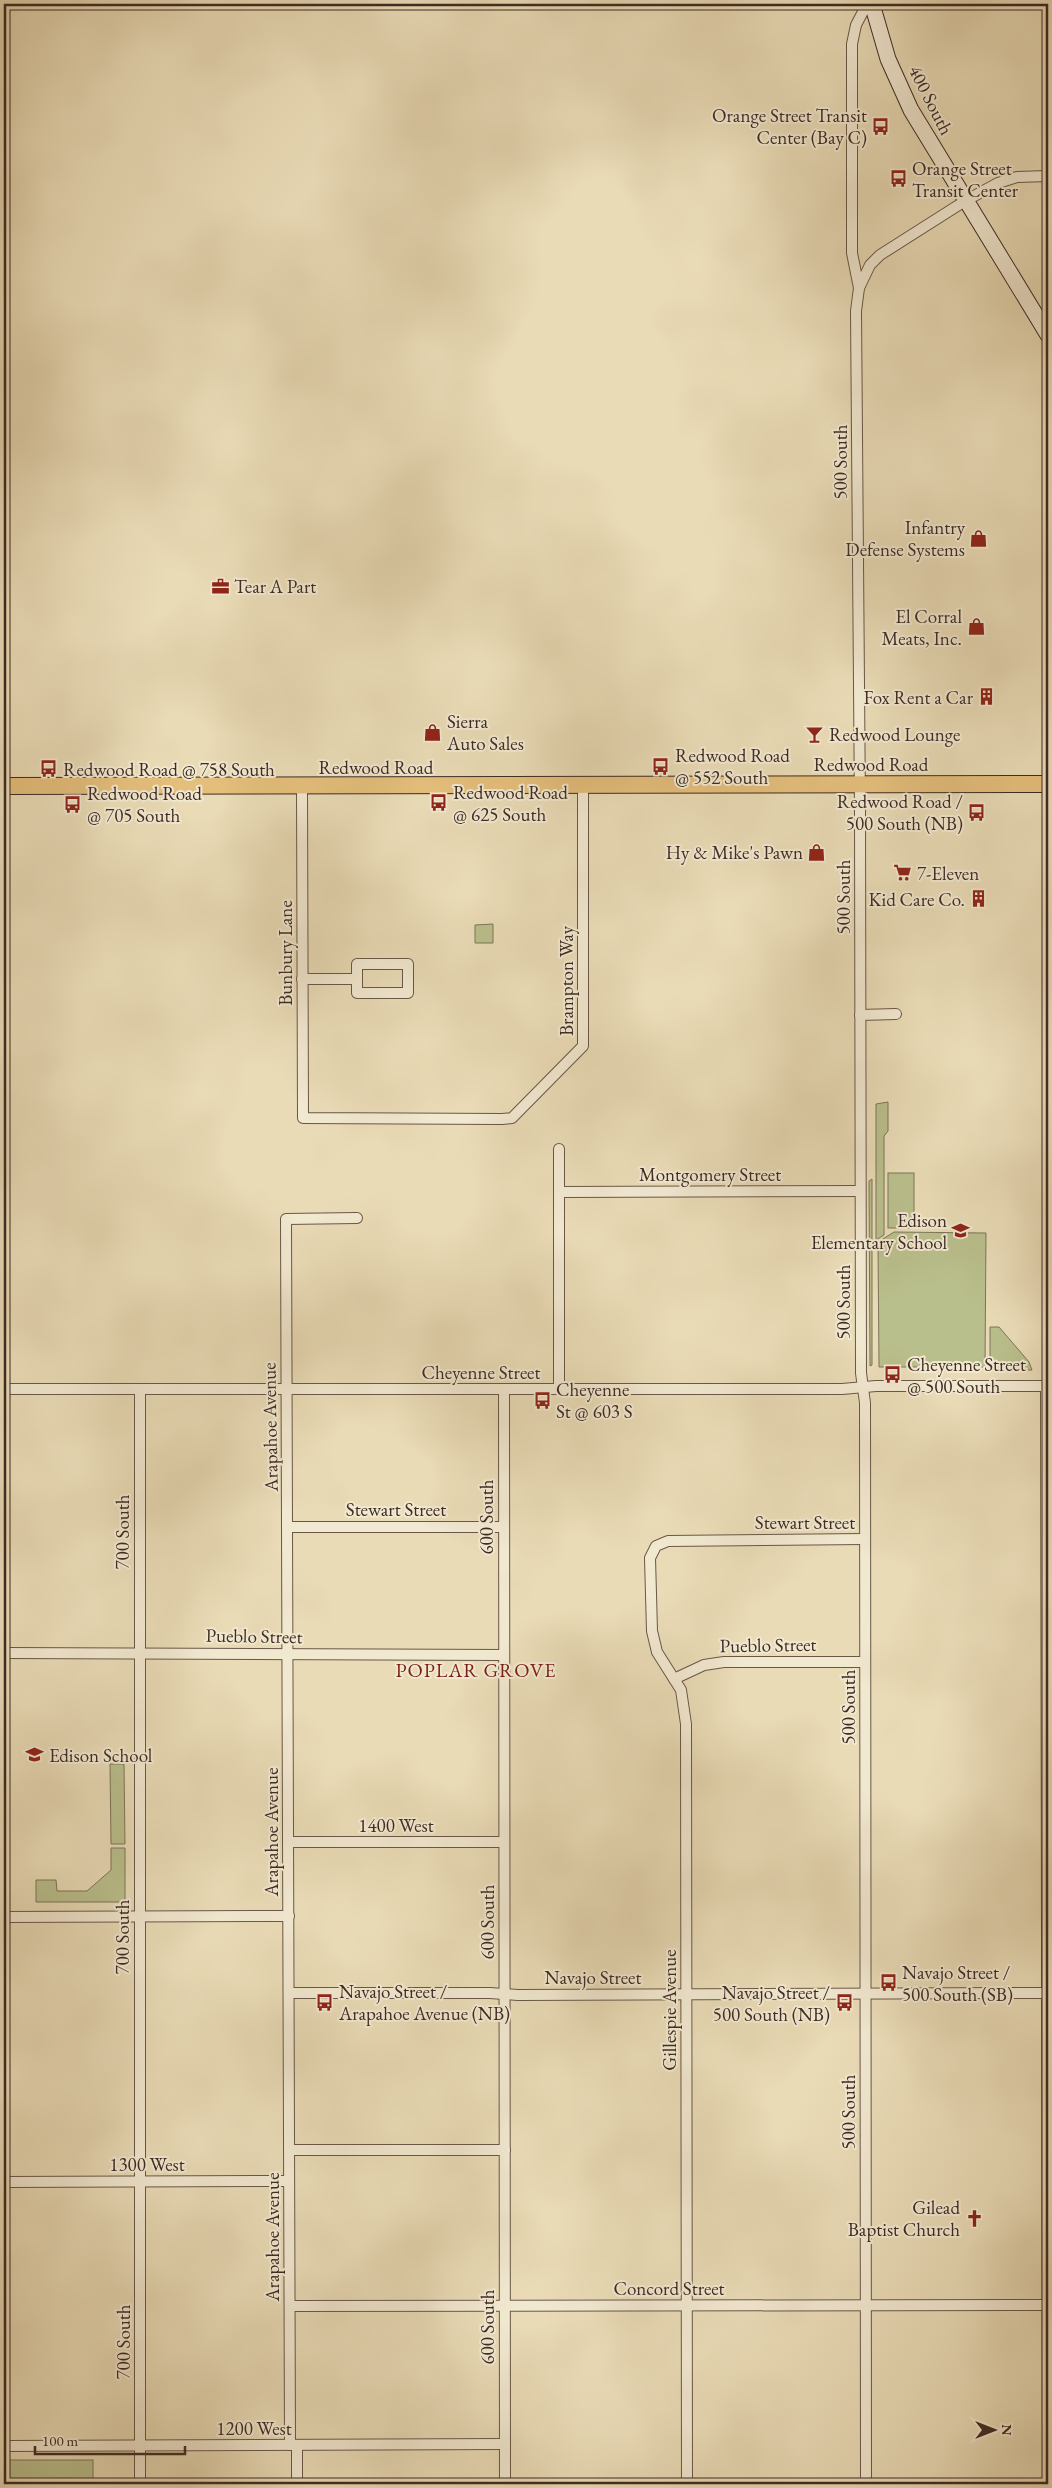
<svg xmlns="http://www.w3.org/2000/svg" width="1052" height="2488" font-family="'EB Garamond',serif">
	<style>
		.green { fill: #b9bf8c; stroke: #7c7558 }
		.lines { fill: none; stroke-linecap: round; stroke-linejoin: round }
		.street-casing { stroke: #695748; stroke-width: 12 }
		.secondary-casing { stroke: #3e2b24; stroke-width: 17 }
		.primary-casing { stroke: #3e2b24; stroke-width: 18 }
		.street { stroke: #f1e8d0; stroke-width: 10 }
		.secondary { stroke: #f1e8d0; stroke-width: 15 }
		.primary { stroke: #e4be7b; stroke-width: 16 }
		.labels { text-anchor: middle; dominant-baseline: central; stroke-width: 4; stroke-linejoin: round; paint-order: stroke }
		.street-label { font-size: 19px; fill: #3e2b24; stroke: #f1e8d0 }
		.poi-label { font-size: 19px; fill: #3e2b24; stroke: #f1e8d0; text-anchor: start }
		.neighbourhood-label { font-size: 20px; letter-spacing: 1px; fill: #7a1f14; stroke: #f1e8d0 }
	</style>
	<rect width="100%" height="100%" fill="#e9dbb6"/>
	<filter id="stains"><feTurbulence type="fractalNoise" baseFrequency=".004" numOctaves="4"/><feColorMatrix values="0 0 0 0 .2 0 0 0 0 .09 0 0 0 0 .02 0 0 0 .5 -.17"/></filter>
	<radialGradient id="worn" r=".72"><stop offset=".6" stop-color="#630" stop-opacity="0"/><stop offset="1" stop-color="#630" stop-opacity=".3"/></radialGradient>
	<g class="green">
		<polygon points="493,924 493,943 475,943 475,925"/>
		<polygon points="888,1102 888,1131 884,1136 884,1235 876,1240 876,1104"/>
		<rect x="888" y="1173" width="26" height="55"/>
		<polygon points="872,1179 872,1365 870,1366 869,1181"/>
		<polygon points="894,1232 986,1233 985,1367 879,1367 878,1242"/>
		<polygon points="990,1327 999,1327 1029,1362 1032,1370 990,1370"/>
		<polygon points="110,1764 124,1764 125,1844 111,1844"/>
		<polygon points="111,1848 125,1848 125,1902 36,1902 36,1880 56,1880 57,1891 87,1891 111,1870"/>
		<rect x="4" y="2460" width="89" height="24"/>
	</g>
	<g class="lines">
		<defs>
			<g id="street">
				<polyline points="859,288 870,265 880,255 965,201 998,183 1017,177 1048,176"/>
				<polyline points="302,787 303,1118 502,1119 512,1118 583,1046 583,785"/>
				<polyline points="302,979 357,979 357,964 408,964 408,993 357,993 357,979"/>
				<polyline points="860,1015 896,1014"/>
				<polyline points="559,1149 559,1389"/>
				<polyline points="559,1192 860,1191"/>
				<polyline points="1046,1386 1048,2484"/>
				<polyline points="4,1389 842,1389 876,1386 1048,1386"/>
				<polyline points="140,1389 140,2484"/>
				<polyline points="504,1389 505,2484"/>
				<polyline points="288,1527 504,1527"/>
				<polyline points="4,1653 504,1655"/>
				<polyline points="674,1679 704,1665 724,1662 865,1662"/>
				<polyline points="289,1842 504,1842"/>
				<polyline points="4,1917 289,1916"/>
				<polyline points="289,1993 490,1993 518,1995 1048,1993"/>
				<polyline points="289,2150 505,2150"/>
				<polyline points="4,2182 289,2181"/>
				<polyline points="290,2306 1048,2305"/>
				<polyline points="290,2445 286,1219 357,1218"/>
				<polyline points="297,2445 297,2484"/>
				<polyline points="4,2446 505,2444"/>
				<polyline points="687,2484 686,1724 681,1690 657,1652 652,1631 650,1558 656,1546 668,1541 865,1539"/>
				<polyline points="866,2484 865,1403 861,1373 860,810 856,311 859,288 852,253 852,44 856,25 867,4"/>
			</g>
			<polyline id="secondary" points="872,4 888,59 911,110 1048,335"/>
			<polyline id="primary" points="4,786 1048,784"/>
		</defs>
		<use href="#street" class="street-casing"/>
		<use href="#secondary" class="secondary-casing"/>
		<use href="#primary" class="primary-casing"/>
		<use href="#street" class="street"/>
		<use href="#secondary" class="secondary"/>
		<use href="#primary" class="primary"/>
	</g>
	<defs>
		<symbol id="bus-bare" viewBox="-9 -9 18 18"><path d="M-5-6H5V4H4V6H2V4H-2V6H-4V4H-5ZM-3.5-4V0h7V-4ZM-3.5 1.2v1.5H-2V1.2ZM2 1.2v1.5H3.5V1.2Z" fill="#8f2418" stroke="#f1e8d0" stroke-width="2.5" paint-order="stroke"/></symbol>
		<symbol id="shop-bare" viewBox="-9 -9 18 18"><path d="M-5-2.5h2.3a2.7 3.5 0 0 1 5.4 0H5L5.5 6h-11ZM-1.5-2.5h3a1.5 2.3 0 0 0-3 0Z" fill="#8f2418" stroke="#f1e8d0" stroke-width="2.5" paint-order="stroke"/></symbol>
		<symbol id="office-bare" viewBox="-9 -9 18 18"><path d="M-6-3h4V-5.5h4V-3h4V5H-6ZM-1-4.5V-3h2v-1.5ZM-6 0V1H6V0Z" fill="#8f2418" stroke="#f1e8d0" stroke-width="2.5" paint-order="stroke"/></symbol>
		<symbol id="building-bare" viewBox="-9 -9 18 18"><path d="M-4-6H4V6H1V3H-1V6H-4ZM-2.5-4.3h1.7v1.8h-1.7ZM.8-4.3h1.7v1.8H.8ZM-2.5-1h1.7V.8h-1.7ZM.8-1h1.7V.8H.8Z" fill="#8f2418" stroke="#f1e8d0" stroke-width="2.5" paint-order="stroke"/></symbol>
		<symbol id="bar-bare" viewBox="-9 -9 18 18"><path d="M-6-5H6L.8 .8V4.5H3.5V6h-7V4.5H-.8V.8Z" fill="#8f2418" stroke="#f1e8d0" stroke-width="2.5" paint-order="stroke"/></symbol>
		<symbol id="supermarket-bare" viewBox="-9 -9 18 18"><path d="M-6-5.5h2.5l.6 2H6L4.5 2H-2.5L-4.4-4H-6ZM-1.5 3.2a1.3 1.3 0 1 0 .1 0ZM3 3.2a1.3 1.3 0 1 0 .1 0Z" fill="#8f2418" stroke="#f1e8d0" stroke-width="2.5" paint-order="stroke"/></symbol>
		<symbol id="school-bare" viewBox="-9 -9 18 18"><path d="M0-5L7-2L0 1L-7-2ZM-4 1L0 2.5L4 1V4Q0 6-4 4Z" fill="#8f2418" stroke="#f1e8d0" stroke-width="2.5" paint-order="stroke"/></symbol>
		<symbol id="church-bare" viewBox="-9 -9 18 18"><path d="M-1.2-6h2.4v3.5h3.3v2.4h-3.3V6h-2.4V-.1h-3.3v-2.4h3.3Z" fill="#8f2418" stroke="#f1e8d0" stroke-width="2.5" paint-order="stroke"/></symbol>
	</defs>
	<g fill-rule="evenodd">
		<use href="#bus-bare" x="868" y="114" width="25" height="25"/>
		<use href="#bus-bare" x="886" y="166" width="25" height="25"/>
		<use href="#shop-bare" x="966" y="526" width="25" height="25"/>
		<use href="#office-bare" x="208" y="574" width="25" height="25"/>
		<use href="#shop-bare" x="964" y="614" width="25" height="25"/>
		<use href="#building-bare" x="974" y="684" width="25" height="25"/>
		<use href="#shop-bare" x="420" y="720" width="25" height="25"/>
		<use href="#bar-bare" x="802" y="722" width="25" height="25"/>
		<use href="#bus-bare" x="648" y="754" width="25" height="25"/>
		<use href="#bus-bare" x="36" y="756" width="25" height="25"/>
		<use href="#bus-bare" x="426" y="790" width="25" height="25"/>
		<use href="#bus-bare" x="60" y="792" width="25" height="25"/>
		<use href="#bus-bare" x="964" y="800" width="25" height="25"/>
		<use href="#shop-bare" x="804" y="840" width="25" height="25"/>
		<use href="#supermarket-bare" x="890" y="860" width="25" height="25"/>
		<use href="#building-bare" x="966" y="886" width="25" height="25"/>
		<use href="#school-bare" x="948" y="1218" width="25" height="25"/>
		<use href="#bus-bare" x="880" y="1362" width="25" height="25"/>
		<use href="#bus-bare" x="530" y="1388" width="25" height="25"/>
		<use href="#school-bare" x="22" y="1742" width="25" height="25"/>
		<use href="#bus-bare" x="876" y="1970" width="25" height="25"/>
		<use href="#bus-bare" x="312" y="1990" width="25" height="25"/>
		<use href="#bus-bare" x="832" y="1990" width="25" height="25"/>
		<use href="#church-bare" x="962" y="2206" width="25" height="25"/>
	</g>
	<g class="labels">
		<g class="street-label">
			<text transform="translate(931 100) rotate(63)">400 South</text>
			<text transform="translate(840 462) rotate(-90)">500 South</text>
			<text x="871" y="764">Redwood Road</text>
			<text x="376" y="767">Redwood Road</text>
			<text transform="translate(843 897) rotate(-90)">500 South</text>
			<text transform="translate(285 953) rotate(-90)">Bunbury Lane</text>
			<text transform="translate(566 981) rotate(-90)">Brampton Way</text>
			<text x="710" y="1174">Montgomery Street</text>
			<text transform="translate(843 1302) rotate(-90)">500 South</text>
			<text x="481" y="1372">Cheyenne Street</text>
			<text transform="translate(270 1427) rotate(-91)">Arapahoe Avenue</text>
			<text x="396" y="1509">Stewart Street</text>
			<text transform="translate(486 1517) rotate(-90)">600 South</text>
			<text x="805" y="1522">Stewart Street</text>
			<text transform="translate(122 1532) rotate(-90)">700 South</text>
			<text transform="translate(254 1636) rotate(1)">Pueblo Street</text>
			<text transform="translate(768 1645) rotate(-1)">Pueblo Street</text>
			<text transform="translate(848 1707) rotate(-90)">500 South</text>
			<text x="396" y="1825">1400 West</text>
			<text transform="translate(271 1832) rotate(-90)">Arapahoe Avenue</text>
			<text transform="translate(487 1922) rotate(-90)">600 South</text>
			<text transform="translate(122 1937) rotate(-90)">700 South</text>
			<text x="593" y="1977">Navajo Street</text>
			<text transform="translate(669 2010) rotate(-90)">Gillespie Avenue</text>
			<text transform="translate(848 2112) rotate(-90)">500 South</text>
			<text x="147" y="2164">1300 West</text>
			<text transform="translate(272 2237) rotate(-90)">Arapahoe Avenue</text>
			<text x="669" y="2288">Concord Street</text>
			<text transform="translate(487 2327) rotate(-90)">600 South</text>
			<text transform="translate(123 2342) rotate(-90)">700 South</text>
			<text x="254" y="2428">1200 West</text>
		</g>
		<g class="poi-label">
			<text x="867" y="115" text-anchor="end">Orange Street Transit<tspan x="867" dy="22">Center (Bay C)</tspan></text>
			<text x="912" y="168">Orange Street<tspan x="912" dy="22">Transit Center</tspan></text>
			<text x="965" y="527" text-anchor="end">Infantry<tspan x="965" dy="22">Defense Systems</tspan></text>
			<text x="234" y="586">Tear A Part</text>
			<text x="962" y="616" text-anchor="end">El Corral<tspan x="962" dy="22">Meats, Inc.</tspan></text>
			<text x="973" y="697" text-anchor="end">Fox Rent a Car</text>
			<text x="447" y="721">Sierra<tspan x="447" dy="22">Auto Sales</tspan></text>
			<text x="829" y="734">Redwood Lounge</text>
			<text x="675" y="755">Redwood Road<tspan x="675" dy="22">@ 552 South</tspan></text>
			<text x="63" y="769">Redwood Road @ 758 South</text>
			<text x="453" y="792">Redwood Road<tspan x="453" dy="22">@ 625 South</tspan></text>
			<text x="87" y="793">Redwood Road<tspan x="87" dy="22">@ 705 South</tspan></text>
			<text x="963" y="801" text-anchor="end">Redwood Road /<tspan x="963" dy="22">500 South (NB)</tspan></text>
			<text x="803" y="852" text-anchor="end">Hy &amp; Mike's Pawn</text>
			<text x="917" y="873">7-Eleven</text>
			<text x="965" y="899" text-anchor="end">Kid Care Co.</text>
			<text x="947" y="1220" text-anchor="end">Edison<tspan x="947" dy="22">Elementary School</tspan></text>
			<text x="907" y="1364">Cheyenne Street<tspan x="907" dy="22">@ 500 South</tspan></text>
			<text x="556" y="1389">Cheyenne<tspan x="556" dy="22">St @ 603 S</tspan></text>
			<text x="49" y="1755">Edison School</text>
			<text x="902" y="1972">Navajo Street /<tspan x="902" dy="22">500 South (SB)</tspan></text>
			<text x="339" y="1991">Navajo Street /<tspan x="339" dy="22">Arapahoe Avenue (NB)</tspan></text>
			<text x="830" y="1992" text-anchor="end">Navajo Street /<tspan x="830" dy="22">500 South (NB)</tspan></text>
			<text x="960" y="2207" text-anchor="end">Gilead<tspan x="960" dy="22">Baptist Church</tspan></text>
		</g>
		<g class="neighbourhood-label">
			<text x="476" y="1670">POPLAR GROVE</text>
		</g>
	</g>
	<rect width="1052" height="2488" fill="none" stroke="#e9dbb6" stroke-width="20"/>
	<rect x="5" y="5" width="1042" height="2478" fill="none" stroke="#3e2b24" stroke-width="2.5"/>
	<rect x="10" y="10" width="1032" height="2468" fill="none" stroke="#3e2b24"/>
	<g transform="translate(994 2430) rotate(90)" stroke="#f1e8d0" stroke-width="4" paint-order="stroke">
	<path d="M0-4L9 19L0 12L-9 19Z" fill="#3e2b24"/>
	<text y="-8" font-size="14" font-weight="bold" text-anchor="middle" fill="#3e2b24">N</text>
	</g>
	<path d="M35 2446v8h150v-8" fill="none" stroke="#3e2b24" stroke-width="2.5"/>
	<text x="42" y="2446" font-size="15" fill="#3e2b24" stroke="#f1e8d0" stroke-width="4" paint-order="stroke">100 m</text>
	<rect width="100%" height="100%" filter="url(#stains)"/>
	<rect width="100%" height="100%" fill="url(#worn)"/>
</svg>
